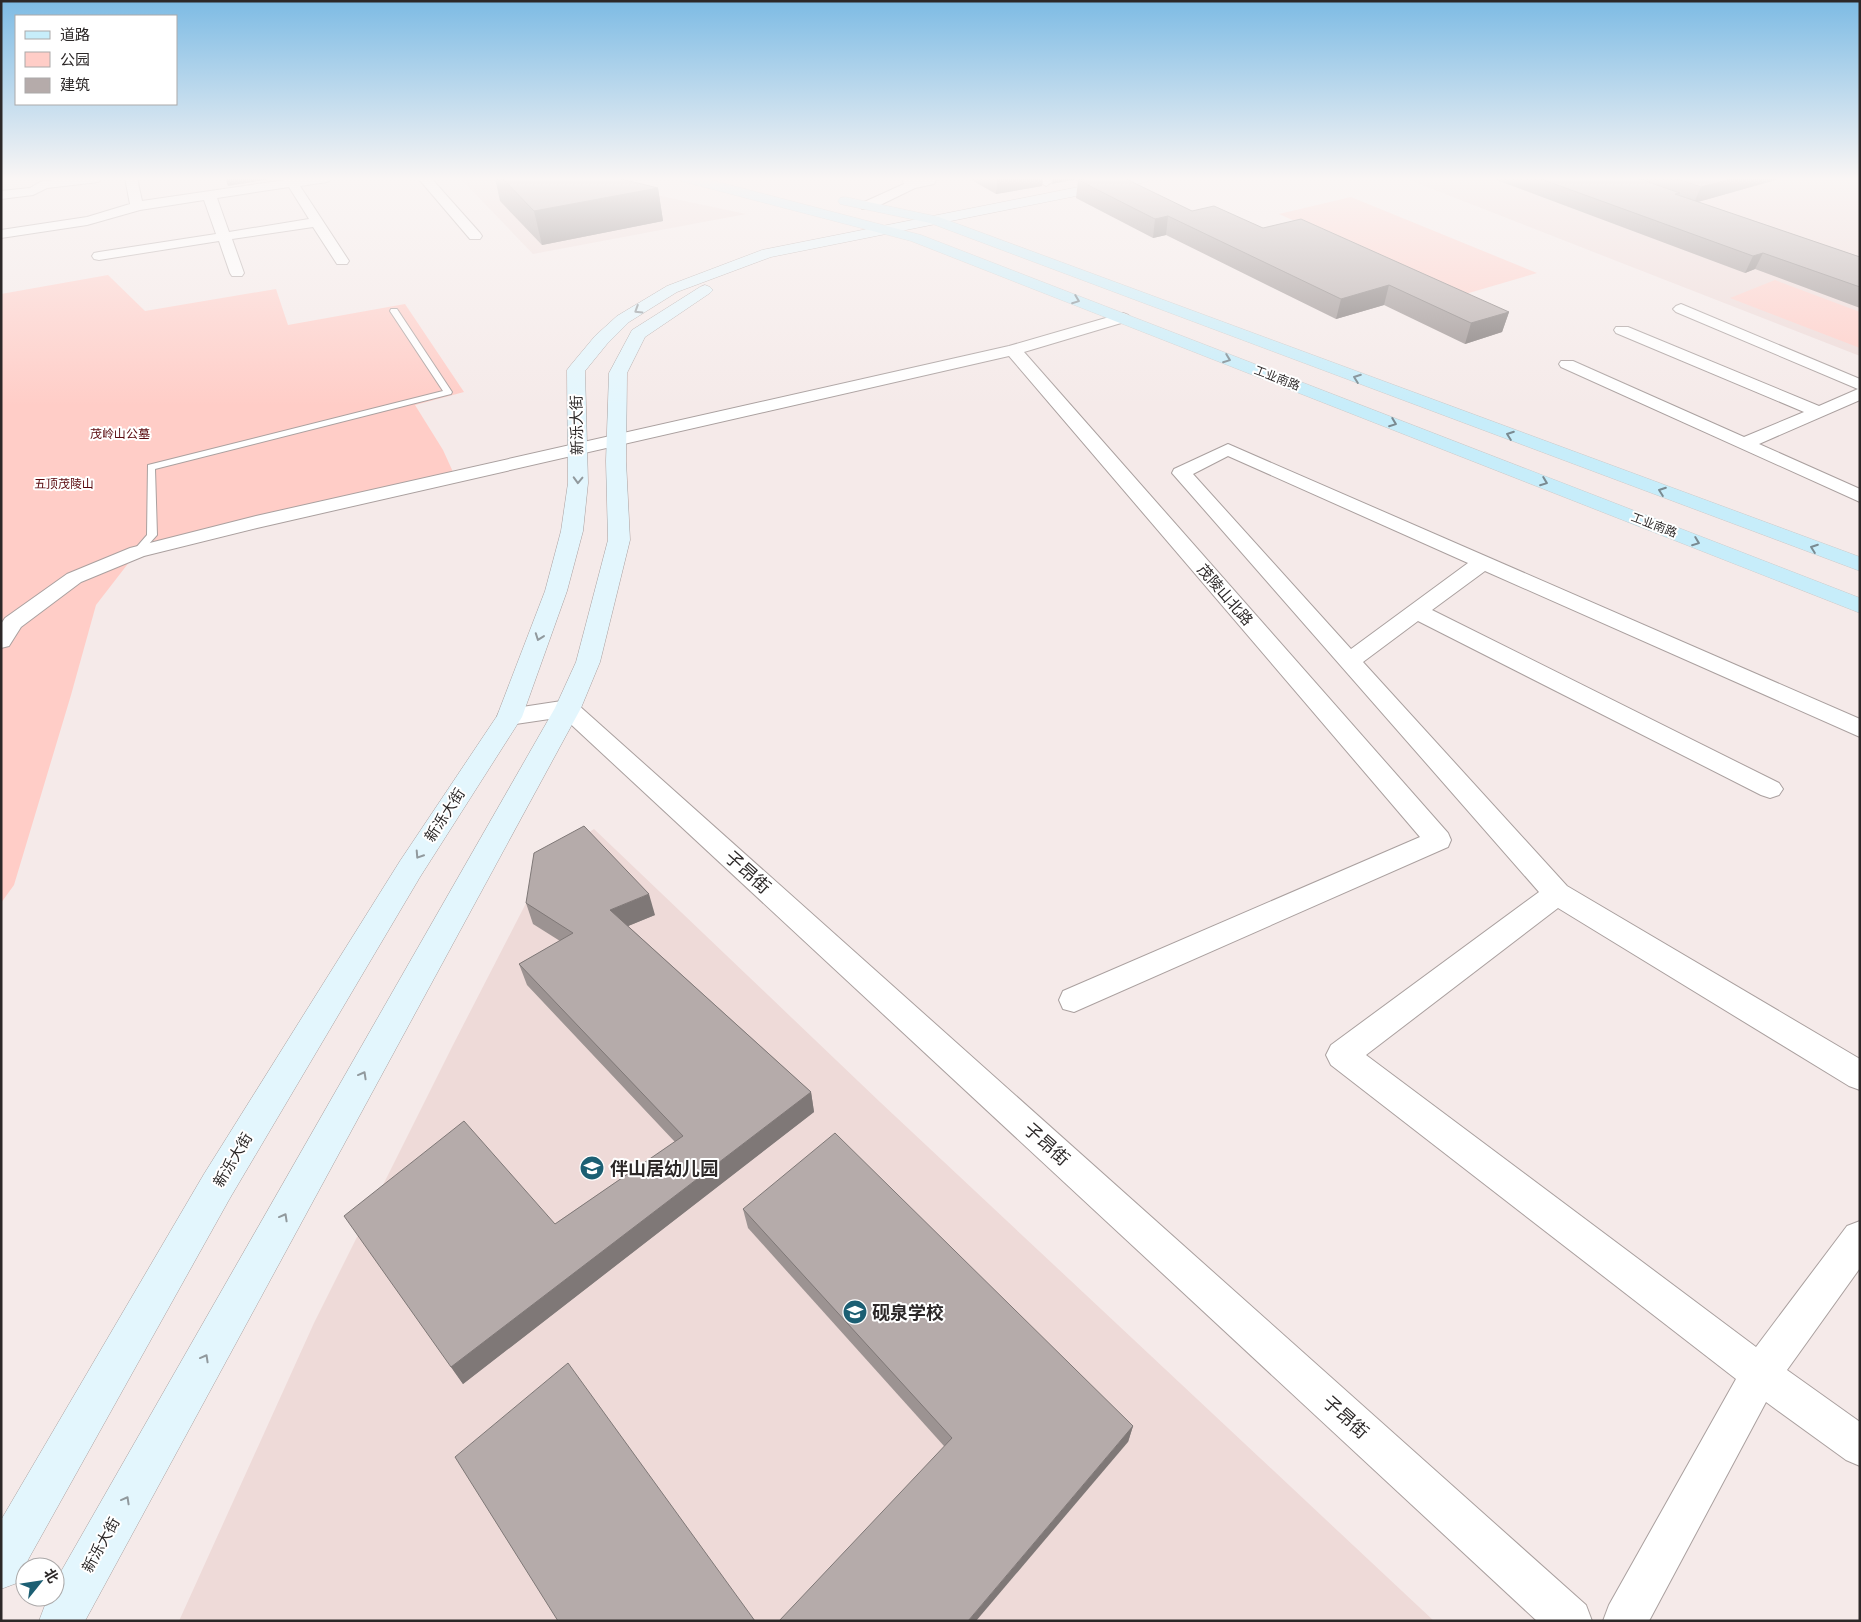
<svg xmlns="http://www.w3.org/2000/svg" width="1861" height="1622" font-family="Roboto,'Noto Sans SC',sans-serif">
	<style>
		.built { fill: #eedad8 }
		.green { fill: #ffcdc7 }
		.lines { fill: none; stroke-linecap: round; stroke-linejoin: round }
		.lane-casing { stroke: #aaa09f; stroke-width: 2 }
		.street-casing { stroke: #aaa09f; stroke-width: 2 }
		.secondary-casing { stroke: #aaa09f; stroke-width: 1 }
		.primary-casing { stroke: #cccbcb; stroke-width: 1 }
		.lane { fill: #fff; fill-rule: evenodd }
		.street { fill: #fff; fill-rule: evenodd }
		.secondary { fill: #e3f6fd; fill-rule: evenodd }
		.primary { fill: #c7edfa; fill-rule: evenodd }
		.wall { fill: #9c9392 }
		.shaded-wall { fill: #7f7877 }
		.building { fill: #b5abaa; stroke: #7f7877 }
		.oneway { stroke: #7a8a91 }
		.oneway2 { stroke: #91999d }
		.labels { text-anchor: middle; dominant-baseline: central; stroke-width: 4; stroke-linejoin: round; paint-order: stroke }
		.far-street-label { font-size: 12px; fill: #2c2828; stroke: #fff }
		.far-park-label { font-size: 12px; fill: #58070c; stroke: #fff }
		.street-label { font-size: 15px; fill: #2c2828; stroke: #fff }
		.near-street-label { font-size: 18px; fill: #2c2828; stroke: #fff }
		.near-poi-label { font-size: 18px; font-weight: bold; fill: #2c2828; stroke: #fff; text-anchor: start }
	</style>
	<rect width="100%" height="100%" fill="#f5eae9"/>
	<g class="built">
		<polygon points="460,178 591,178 651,194 746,214 533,254"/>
		<polygon points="1404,178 1860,178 1860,356"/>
		<polygon points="594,829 880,1102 1434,1621 179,1621 314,1323 453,1045 541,874 551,856"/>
	</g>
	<g class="green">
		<polygon points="1351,197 1537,273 1462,295 1279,214"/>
		<polygon points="108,275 145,311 276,289 288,325 405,304 464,392 415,405 443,450 453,472 137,552 96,605 71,695 14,885 1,903 1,294"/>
		<polygon points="1775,280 1860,312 1860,348 1730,298"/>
	</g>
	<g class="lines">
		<defs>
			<polygon id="lane" points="391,309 397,309 452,392 451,394 155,469 157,535 140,554 134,554 134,550 147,535 148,465 443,391 390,311"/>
			<g id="street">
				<polygon points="66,178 104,178 98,182 47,188 33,195 1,199 1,191 30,188 40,182"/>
				<path d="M125 178H137L142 201 299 178H333L327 182 300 186 349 261 347 264H337L313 227 232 239 244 273 242 276H232L230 273 219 241 99 260 94 259 92 256 94 253 99 252 216 234 204 200 140 210 87 225 1 238V230L87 217 130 204ZM289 187 309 219 229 232 217 198Z"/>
				<polygon points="418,178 431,178 480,233 482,236 480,239 470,239"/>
				<polygon points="902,178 914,178 915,180 937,178 934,184 915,188 872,209 862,209 861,206 862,203 904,184"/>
				<polygon points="1033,178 1049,178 1052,182 1046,186"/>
				<polygon points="1681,304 1860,379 1860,400 1759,444 1860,489 1860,502 1561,367 1559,364 1561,361 1573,361 1744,437 1804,412 1616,333 1614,330 1616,327 1628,327 1819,406 1858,389 1676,312 1673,309 1676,306"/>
				<polygon points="1123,313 1128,315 1131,318 1128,321 1024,352 1448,833 1451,840 1448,847 1074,1012 1063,1009 1059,1000 1063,991 1420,837 1009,356 257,528 144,556 81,582 21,627 9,646 1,648 1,624 5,618 67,574 130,548 256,516 1009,346"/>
				<path d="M1228 444 1860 719V737L1485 571 1432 610 1779 783 1783 789 1779 795 1770 798 1761 795 1418 621 1363 662 1567 886 1860 1059V1090L1849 1086 1558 908 1366 1055 1756 1347 1847 1226 1860 1221V1268L1787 1370 1860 1422V1466L1846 1460 1766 1402 1649 1621H1603L1609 1605 1736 1379 1331 1065 1326 1055 1331 1045 1539 892 1172 473 1174 469ZM1228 456 1468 563 1351 649 1193 474Z"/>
				<polygon points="568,700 576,703 1586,1605 1592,1621 1537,1621 563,717 509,725 500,723 497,717 500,711 509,709"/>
			</g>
			<g id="secondary">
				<polygon points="1124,178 1152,178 1146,182 771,257 677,292 629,322 607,344 585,371 588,483 583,531 567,591 522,717 420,877 230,1198 29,1558 17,1583 1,1589 1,1520 204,1174 400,861 497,716 545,591 561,531 568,483 567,370 570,366 595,336 617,316 667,286 762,250"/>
				<polygon points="705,285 710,287 713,290 710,293 645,337 627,373 626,461 630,540 600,662 581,708 85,1621 39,1621 48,1597 55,1597 55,1582 555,708 576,662 608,540 606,461 609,373 632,330 700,287"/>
			</g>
			<g id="primary">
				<polygon points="680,178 703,178 921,235 1860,598 1860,613 911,241 681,181"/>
				<polygon points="845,197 939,217 1860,557 1860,571 930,223 840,204 838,201 840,198"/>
			</g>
		</defs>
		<use href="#lane" class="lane-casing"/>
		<use href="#street" class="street-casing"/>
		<use href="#secondary" class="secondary-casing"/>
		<use href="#primary" class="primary-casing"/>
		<use href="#lane" class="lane"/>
		<use href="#street" class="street"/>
		<use href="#secondary" class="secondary"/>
		<use href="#primary" class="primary"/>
	</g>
	<g class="wall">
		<polygon points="495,178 617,178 658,188 663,221 542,245 500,201"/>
		<polygon points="968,178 1043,178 1042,186 996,194"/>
		<polygon points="1491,178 1783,178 1698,202 1860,257 1860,308 1755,269 1745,273"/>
		<polygon points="1078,180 1192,211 1263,228 1509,312 1502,332 1465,344 1384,305 1336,319 1166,235 1153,238 1076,198"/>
		<polygon points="526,903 655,915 628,926 811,1092 814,1112 463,1384 451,1367 555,1224 675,1142 527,985 519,964 560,941 533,924"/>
		<polygon points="743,1209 1133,1426 1128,1442 944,1446 748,1228"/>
	</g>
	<g class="shaded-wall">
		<polygon points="225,178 272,178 272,179 228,186"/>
		<polygon points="997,178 1043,178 1042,186 996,194"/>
		<polygon points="1053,178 1084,178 1052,184"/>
		<polygon points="1733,178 1783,178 1694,203 1701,187"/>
		<polygon points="658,188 663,221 542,245 534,211"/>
		<polygon points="1168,216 1166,235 1153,238 1155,219"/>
		<polygon points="1763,253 1755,269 1745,273 1753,256"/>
		<polygon points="1389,285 1384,305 1336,319 1341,299"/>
		<polygon points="1509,312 1502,332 1465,344 1471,323"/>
		<polygon points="649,894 655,915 616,931 610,910"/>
		<polygon points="811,1092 814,1112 463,1384 451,1367"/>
		<polygon points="1133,1426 1128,1442 976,1621 968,1621"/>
	</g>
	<g class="building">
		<polygon points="502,178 617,178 658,188 534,211"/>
		<polygon points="1087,178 1124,178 1192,211 1214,206 1263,228 1301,219 1509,312 1471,323 1389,285 1341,299 1168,216 1155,219 1078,180"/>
		<polygon points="1538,178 1637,178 1680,193 1675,194 1860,257 1860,287 1763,253 1753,256"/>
		<polygon points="1675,178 1733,178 1701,187"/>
		<polygon points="584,826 649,894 610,910 811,1092 451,1367 344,1216 464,1121 555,1224 683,1136 519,964 573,933 526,903 534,853"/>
		<polygon points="835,1133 1133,1426 968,1621 779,1621 952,1438 743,1209"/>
		<polygon points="568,1363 755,1621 558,1621 455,1457"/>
	</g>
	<defs><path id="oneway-chevron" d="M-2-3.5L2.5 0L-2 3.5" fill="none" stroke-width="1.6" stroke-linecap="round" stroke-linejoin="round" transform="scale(1.25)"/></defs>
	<g class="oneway">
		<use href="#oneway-chevron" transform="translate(1076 300) rotate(21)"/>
		<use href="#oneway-chevron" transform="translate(1227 359) rotate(21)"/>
		<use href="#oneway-chevron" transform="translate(1357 378) rotate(-160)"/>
		<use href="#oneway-chevron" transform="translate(1393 423) rotate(21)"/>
		<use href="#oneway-chevron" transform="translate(1510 435) rotate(-160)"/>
		<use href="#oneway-chevron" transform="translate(1544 482) rotate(21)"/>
		<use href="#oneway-chevron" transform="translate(1662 491) rotate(-160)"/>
		<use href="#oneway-chevron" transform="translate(1696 542) rotate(21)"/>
		<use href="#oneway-chevron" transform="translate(1814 548) rotate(-160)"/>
	</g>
	<g class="oneway2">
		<use href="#oneway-chevron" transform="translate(638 310) rotate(148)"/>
		<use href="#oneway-chevron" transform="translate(578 480) rotate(92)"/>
		<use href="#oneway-chevron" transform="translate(539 637) rotate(110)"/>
		<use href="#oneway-chevron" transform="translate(419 855) rotate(123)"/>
		<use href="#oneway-chevron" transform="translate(363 1075) rotate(-61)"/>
		<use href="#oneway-chevron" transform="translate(284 1217) rotate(-61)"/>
		<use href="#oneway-chevron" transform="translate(205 1358) rotate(-61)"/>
		<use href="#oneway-chevron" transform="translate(126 1500) rotate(-61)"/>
	</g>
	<linearGradient id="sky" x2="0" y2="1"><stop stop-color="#7dbbe4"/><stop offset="0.44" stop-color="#faf6f5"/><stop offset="1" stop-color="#faf6f5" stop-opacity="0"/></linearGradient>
	<rect width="1861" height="406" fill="url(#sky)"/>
	<defs>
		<symbol id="school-disc" viewBox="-11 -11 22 22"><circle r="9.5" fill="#1c5f73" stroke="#fff"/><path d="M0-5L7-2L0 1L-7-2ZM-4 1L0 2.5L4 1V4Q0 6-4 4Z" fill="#fff"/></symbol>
	</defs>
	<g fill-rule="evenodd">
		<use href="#school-disc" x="578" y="1154" width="28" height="28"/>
		<use href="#school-disc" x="841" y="1298" width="28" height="28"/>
	</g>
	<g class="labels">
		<g class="far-street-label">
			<text transform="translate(1277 378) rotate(21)">工业南路</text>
			<text transform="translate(1654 525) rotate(21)">工业南路</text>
		</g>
		<g class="far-park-label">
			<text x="120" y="434">茂岭山公墓</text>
			<text x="64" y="484">五顶茂陵山</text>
		</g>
		<g class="street-label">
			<text transform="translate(577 425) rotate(-91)">新泺大街</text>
			<text transform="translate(1225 595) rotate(49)">茂陵山北路</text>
			<text transform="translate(445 815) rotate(-57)">新泺大街</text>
			<text transform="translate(233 1160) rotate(-59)">新泺大街</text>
			<text transform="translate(101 1545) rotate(-61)">新泺大街</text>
		</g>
		<g class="near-street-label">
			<text transform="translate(748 872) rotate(42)">子昂街</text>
			<text transform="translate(1047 1144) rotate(42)">子昂街</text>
			<text transform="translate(1346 1417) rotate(42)">子昂街</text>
		</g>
		<g class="near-poi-label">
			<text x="610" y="1168">伴山居幼儿园</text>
			<text x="872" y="1312">砚泉学校</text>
		</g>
	</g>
	<rect width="1861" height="1622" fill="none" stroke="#2c2828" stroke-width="5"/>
	<rect x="15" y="15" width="162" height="90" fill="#ffffff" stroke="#aba9a9"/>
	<rect x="25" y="31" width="25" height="8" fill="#c7edfa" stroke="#aba9a9"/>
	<text x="60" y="40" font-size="15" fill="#2c2828">道路</text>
	<rect x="25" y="52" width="25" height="15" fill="#ffcdc7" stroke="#aba9a9"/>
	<text x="60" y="65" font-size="15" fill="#2c2828">公园</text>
	<rect x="25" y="78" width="25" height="15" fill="#b5abaa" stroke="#aba9a9"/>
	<text x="60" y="90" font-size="15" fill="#2c2828">建筑</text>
	<g transform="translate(40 1582) rotate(60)"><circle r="24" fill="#ffffff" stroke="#aba9a9"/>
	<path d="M0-4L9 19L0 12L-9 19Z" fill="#1c5f73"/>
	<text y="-8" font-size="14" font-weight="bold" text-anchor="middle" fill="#2c2828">北</text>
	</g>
</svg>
